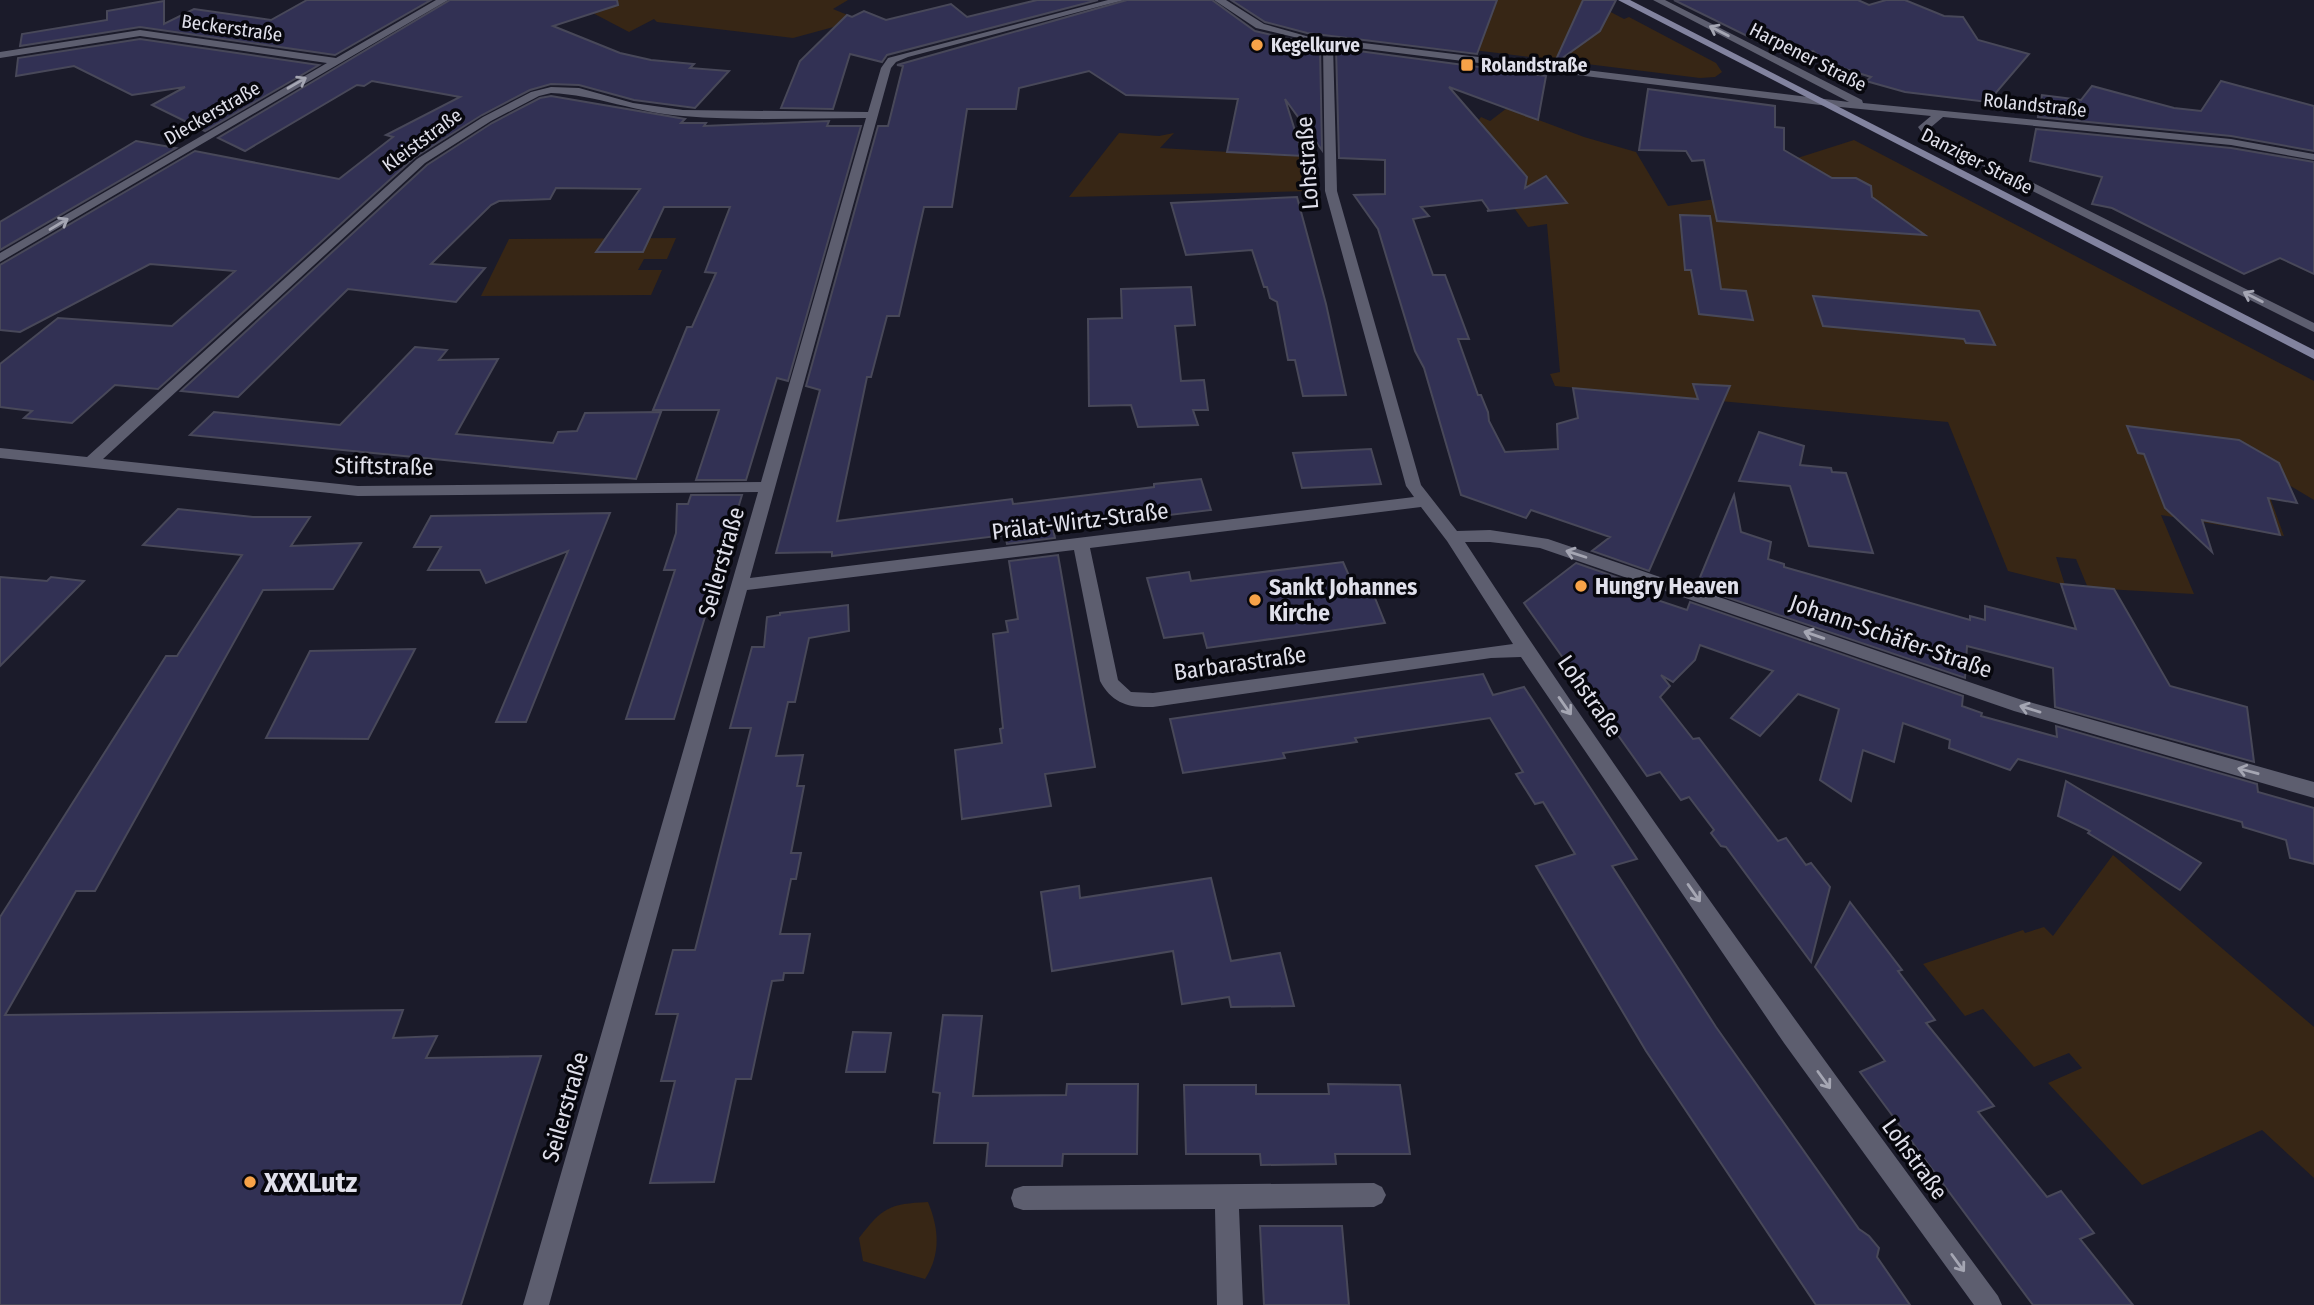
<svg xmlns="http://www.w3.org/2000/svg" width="2314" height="1305" font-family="'Fira Sans Condensed',sans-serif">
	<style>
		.green { fill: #372615 }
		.building { fill: #323154; stroke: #484859; stroke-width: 2 }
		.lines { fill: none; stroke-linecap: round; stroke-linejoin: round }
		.street { fill: #5d5e6f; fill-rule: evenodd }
		.secondary { fill: #82839f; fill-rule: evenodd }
		.oneway { stroke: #a5a6b3 }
		.poi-dot { fill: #f7a248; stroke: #07070d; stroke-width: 2.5 }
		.labels { text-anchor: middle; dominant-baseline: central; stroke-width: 7; stroke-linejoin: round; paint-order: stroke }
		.far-street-label { font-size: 19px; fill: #e0e0eb; stroke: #07070d }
		.far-poi-label { font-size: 19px; font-weight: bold; fill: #e0e0eb; stroke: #07070d; text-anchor: start }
		.street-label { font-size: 23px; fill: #e0e0eb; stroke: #07070d }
		.poi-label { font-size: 23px; font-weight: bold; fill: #e0e0eb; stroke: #07070d; text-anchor: start }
		.near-poi-label { font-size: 28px; font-weight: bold; fill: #e0e0eb; stroke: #07070d; text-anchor: start }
	</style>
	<rect width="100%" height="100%" fill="#1b1b2a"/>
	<g class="green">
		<polygon points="568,0 848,0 833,9 855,18 852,22 793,38 657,22 654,19 629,32"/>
		<polygon points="1448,0 1588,0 1624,19 1629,17 1716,63 1722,72 1715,77 1700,78 1457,48"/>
		<polygon points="1507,108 1584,137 1636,152 1668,206 1784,189 1785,162 1854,140 2314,381 2314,500 2259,467 2284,536 2161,515 2194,594 2088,588 2076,559 2056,557 2065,585 2008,571 1948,422 1555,386 1550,374 1560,372 1547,224 1528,227 1506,197 1533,194 1527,185 1503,169 1506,153 1501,147 1455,152 1481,117 1490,121"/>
		<polygon points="1119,133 1159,136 1174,133 1160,148 1313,157 1313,191 1069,197"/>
		<polygon points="676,238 667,259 644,259 638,270 662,270 651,295 481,296 509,239"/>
		<polygon points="2113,855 2314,1027 2314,1178 2262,1130 2142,1185 2048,1083 2082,1068 2069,1053 2034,1067 1983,1009 1965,1016 1923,964 2023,930 2025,933 2044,927 2053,936"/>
		<path d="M928 1202C939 1229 941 1254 925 1279L863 1261 859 1238C883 1207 889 1204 928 1202Z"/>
	</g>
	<g class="building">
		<polygon points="307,0 431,0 335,55 140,27 20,46 22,34 107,20 107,11 164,1 164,24 194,9 271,20"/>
		<polygon points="450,0 617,0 618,5 553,26 620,53 651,60 694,64 690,68 729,71 695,108 634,100 579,85 551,84 530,90 482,115 415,157 158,389 115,385 72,423 24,418 32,411 0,407 0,364 58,318 172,326 235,271 150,264 20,332 0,330 0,265 195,151 339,179 393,137 386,135 460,97 372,81 364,86 357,85 245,151 218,138"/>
		<polygon points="1037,0 1098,0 887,55 882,62 850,54 833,109 781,108 800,61 847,15 852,17 864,11 886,20 951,4 967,17"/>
		<polygon points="1127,0 1212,0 1255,31 1320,46 1322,150 1285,99 1303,156 1227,152 1238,99 1126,95 1089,71 1019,88 1016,109 967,109 952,207 924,207 899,316 887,316 871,377 867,377 837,521 1012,499 1013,504 1154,487 1154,484 1201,479 1211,510 1053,529 1055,538 1007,544 1005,535 832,556 832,552 776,553 820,390 806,386 878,126 888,126 903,66 897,65"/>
		<polygon points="1231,0 1497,0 1477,54 1307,33 1265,22"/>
		<polygon points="1583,0 1616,0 1600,31 1554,64"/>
		<polygon points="1674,0 1858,0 1869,5 1886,0 1905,0 1944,16 1963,17 1978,40 2029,54 1988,102 1905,92 1866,81 1871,77 1826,63 1813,51 1792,58"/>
		<polygon points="140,39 319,65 205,131 152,105 185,87 132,95 74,66 16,76 18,58"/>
		<polygon points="1336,48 1546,76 1538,120 1449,87 1527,177 1525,188 1546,176 1567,203 1487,211 1489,210 1482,200 1421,207 1429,216 1413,219 1433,275 1445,275 1469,339 1458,339 1478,395 1481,395 1488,412 1489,421 1505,452 1558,449 1557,424 1578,418 1573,388 1698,399 1693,384 1730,386 1649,571 1592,551 1610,537 1531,510 1526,518 1461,495 1424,368 1415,351 1378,229 1354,195 1385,194 1385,160 1339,158"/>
		<polygon points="2221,81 2314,106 2314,151 2231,136 2038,117 2042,95 2081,100 2092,86 2174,108 2201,111"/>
		<polygon points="1648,89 1775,106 1775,127 1784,128 1784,150 1832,178 1856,178 1871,186 1872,197 1925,235 1717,221 1704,160 1692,161 1686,151 1639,150"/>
		<polygon points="551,96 685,119 681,123 706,123 704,126 829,121 827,126 861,126 788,381 777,378 746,480 696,480 719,410 653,410 687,327 692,327 716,273 705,272 730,207 664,207 643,252 596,252 640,189 556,188 550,199 499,201 491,205 431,264 485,268 456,302 348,289 238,397 181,391 427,165 492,123 540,98"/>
		<polygon points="2036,129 2231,148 2314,162 2314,274 2280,258 2244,274 2112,208 2092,204 2102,177 2030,161"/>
		<polygon points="136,141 176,148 0,250 0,222"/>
		<polygon points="1297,197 1326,304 1346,395 1303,396 1295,360 1288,360 1277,302 1270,298 1267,287 1264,287 1252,250 1186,255 1171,203"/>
		<polygon points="1680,215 1710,216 1721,289 1746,291 1753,320 1699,314 1691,270 1685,270"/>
		<polygon points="1191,287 1195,325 1175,326 1181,381 1204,380 1208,410 1193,410 1198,425 1138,427 1131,405 1089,406 1088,319 1122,318 1121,289"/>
		<polygon points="1813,296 1979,311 1995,345 1966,343 1964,339 1823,326"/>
		<polygon points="415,347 447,350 439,360 498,359 456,434 553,443 558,432 577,431 585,413 661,412 636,479 190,435 214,412 340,425"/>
		<polygon points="2127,426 2239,440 2279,463 2297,503 2268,498 2280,535 2202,520 2212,552 2165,508 2144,454 2138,453"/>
		<polygon points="1759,432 1804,446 1800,465 1831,468 1832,472 1846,473 1873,553 1809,546 1790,486 1739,481"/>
		<polygon points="1371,449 1381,484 1302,488 1293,453"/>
		<polygon points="691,495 742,495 674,719 626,719 675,570 664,570 676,533 677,504 688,504"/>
		<polygon points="1734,495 1741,532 1771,542 1768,559 1784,564 1784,567 1970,620 1970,616 1985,620 1985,606 2076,629 2061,584 2114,589 2170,686 2247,707 2254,762 2055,707 2053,668 1967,646 1965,678 1696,587"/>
		<polygon points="178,509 253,517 310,517 291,546 361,543 333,589 263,590 95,891 76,891 5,1015 403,1010 393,1038 437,1036 426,1058 541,1056 461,1305 0,1305 0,917 166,656 177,656 242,555 143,545"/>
		<polygon points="610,513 526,722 496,722 568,551 486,583 480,570 428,570 441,547 414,547 431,516"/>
		<polygon points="1058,555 1095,767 1045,774 1051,806 962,819 955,750 1002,743 1000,729 1003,728 993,634 1008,632 1006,621 1018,619 1009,561"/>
		<polygon points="1343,562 1353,585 1369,583 1385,623 1207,648 1203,633 1164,638 1147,578 1189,572 1191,581"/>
		<polygon points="1576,563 1642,586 1639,594 1687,610 1690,602 1963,696 1962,706 1982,713 1981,716 2057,737 2056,726 2257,784 2258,792 2314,808 2314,864 2290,858 2286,840 2243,827 2242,822 2018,759 2010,770 1949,748 1950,740 1903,723 1894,762 1863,750 1851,801 1820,780 1839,709 1798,694 1760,736 1731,718 1773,671 1700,645 1695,660 1673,682 1661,675 1670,686 1660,697 1693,739 1699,738 1778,841 1786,838 1806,865 1811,863 1830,887 1811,962 1726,847 1721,846 1711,833 1714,830 1689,797 1681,800 1660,772 1647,776 1524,603"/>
		<polygon points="0,577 47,581 51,577 84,581 0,666"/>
		<polygon points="848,605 849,631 809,638 795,702 788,702 776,756 803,755 797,786 804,786 791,853 801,853 796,879 791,879 780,934 810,934 803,973 784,973 783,980 772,981 751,1079 736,1079 714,1182 650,1183 675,1081 661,1081 678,1014 656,1014 673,950 695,950 713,879 751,728 730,728 752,647 764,647 767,617 780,615 780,613"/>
		<polygon points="415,649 368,739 266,738 310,651"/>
		<polygon points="1483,674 1493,695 1524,687 1637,859 1612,866 1716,1027 1859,1229 1869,1236 1879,1248 1877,1257 1910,1305 1816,1305 1646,1051 1536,866 1575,854 1543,802 1535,804 1516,774 1523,772 1490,718 1355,738 1357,742 1283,753 1285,758 1183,773 1170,719"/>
		<polygon points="2066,781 2201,863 2180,890 2088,833 2090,831 2058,816"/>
		<polygon points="1211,878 1231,961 1280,953 1294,1006 1231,1007 1229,997 1182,1004 1173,951 1052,971 1041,892 1079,886 1080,898"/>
		<polygon points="1850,902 1902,970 1898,971 1935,1020 1926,1023 1994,1106 1978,1112 2047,1197 2061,1191 2094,1233 2080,1239 2133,1305 2033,1305 1860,1072 1885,1061 1815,967"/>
		<polygon points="943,1015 982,1016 973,1096 1066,1095 1067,1084 1138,1084 1137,1154 1063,1154 1062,1166 986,1166 988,1143 934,1143 940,1093 933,1092"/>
		<polygon points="853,1032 891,1033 885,1072 846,1072"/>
		<polygon points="1328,1084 1400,1085 1410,1154 1335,1154 1336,1164 1261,1165 1260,1154 1186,1154 1184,1085 1256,1085 1256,1094 1329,1094"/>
		<polygon points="1260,1226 1342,1226 1349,1305 1264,1305"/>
	</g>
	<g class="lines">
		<g class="street">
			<polygon points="436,0 448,0 0,262 0,253 327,63 140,36 0,58 0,52 140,30 336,58"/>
			<path d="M1108 0H1124L908 57 896 62 891 68 750 578 1414 497 1406 486 1325 191 1323 44 1256 28 1214 0H1226L1264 24 1306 36 1849 102 1653 0H1665L1862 100 1863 103 2231 139 2314 154V160L2231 145 1943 117 1930 128 1933 133 2314 323V332L1925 137 1918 127 1931 116 1820 105 1333 45 1337 191 1421 485 1457 531 1490 530 1548 539 2022 700 2314 782V798L2014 711 1540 548 1490 542H1465C1633 800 1815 1049 1998 1296L2002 1305H1974L1784 1043 1521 657 1491 658 1153 707C1128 708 1112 703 1100 681L1074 550 747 590 549 1305H523L758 492 358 496 0 458V448L87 457 417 159 483 117 531 92 551 87 579 88 633 103 683 110 868 112 881 68 888 58ZM551 93C596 95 638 113 683 116 744 121 806 118 866 118L761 482 358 486 103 459 425 163 491 121 539 96ZM1421 507 1447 541 1513 644 1153 693 1131 692 1118 680 1090 548Z"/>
			<polygon points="1374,1183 1382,1187 1386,1195 1382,1203 1374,1207 1239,1209 1243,1305 1217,1305 1215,1209 1023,1210 1014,1207 1011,1198 1014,1189 1023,1186"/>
		</g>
		<polygon class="secondary" points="1618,0 1630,0 2314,350 2314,359"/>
	</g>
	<defs><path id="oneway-shaft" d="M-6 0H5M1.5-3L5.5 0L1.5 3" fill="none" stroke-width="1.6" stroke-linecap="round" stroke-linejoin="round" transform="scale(1.75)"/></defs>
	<g class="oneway">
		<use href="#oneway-shaft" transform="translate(1719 31) rotate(-153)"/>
		<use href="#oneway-shaft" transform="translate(297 83) rotate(-30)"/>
		<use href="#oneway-shaft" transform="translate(59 224) rotate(-31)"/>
		<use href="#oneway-shaft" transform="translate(2253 297) rotate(-153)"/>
		<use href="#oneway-shaft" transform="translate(1576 554) rotate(-162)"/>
		<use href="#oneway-shaft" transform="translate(1814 635) rotate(-161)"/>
		<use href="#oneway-shaft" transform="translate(1565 706) rotate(55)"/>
		<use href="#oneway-shaft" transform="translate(2030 709) rotate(-163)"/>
		<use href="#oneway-shaft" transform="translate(2248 771) rotate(-165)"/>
		<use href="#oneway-shaft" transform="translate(1694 893) rotate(55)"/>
		<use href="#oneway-shaft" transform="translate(1824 1080) rotate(54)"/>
		<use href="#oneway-shaft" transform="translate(1958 1263) rotate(54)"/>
	</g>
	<g class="poi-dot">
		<circle cx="1257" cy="45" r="7"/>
		<rect x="1460" y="58" width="14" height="14" rx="3.5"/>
		<circle cx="1581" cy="586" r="7"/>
		<circle cx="1255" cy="600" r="7"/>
		<circle cx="250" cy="1182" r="7"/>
	</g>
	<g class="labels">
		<g class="far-street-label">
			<text transform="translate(232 28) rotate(8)">Beckerstraße</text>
			<text transform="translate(1808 57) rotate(27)">Harpener Straße</text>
			<text transform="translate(2035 105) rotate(6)">Rolandstraße</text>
			<text transform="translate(212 113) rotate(-30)">Dieckerstraße</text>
			<text transform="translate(422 140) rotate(-36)">Kleiststraße</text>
			<text transform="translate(1977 161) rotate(27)">Danziger Straße</text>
		</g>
		<g class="far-poi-label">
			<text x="1271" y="45">Kegelkurve</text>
			<text x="1481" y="65">Rolandstraße</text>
		</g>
		<g class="street-label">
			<text transform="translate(1307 163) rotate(-94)">Lohstraße</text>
			<text transform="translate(384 466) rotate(1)">Stiftstraße</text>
			<text transform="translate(1080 521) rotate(-7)">Prälat-Wirtz-Straße</text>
			<text transform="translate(721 562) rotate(-74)">Seilerstraße</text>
			<text transform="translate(1891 636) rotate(19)">Johann-Schäfer-Straße</text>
			<text transform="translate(1240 663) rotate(-8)">Barbarastraße</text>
			<text transform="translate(1590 696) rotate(55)">Lohstraße</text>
			<text transform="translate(565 1107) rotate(-74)">Seilerstraße</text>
			<text transform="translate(1915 1159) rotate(54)">Lohstraße</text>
		</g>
		<g class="poi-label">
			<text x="1595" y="586">Hungry Heaven</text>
			<text x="1269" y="587">Sankt Johannes<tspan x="1269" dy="26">Kirche</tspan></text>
		</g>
		<g class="near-poi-label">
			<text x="264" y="1182">XXXLutz</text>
		</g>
	</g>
</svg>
